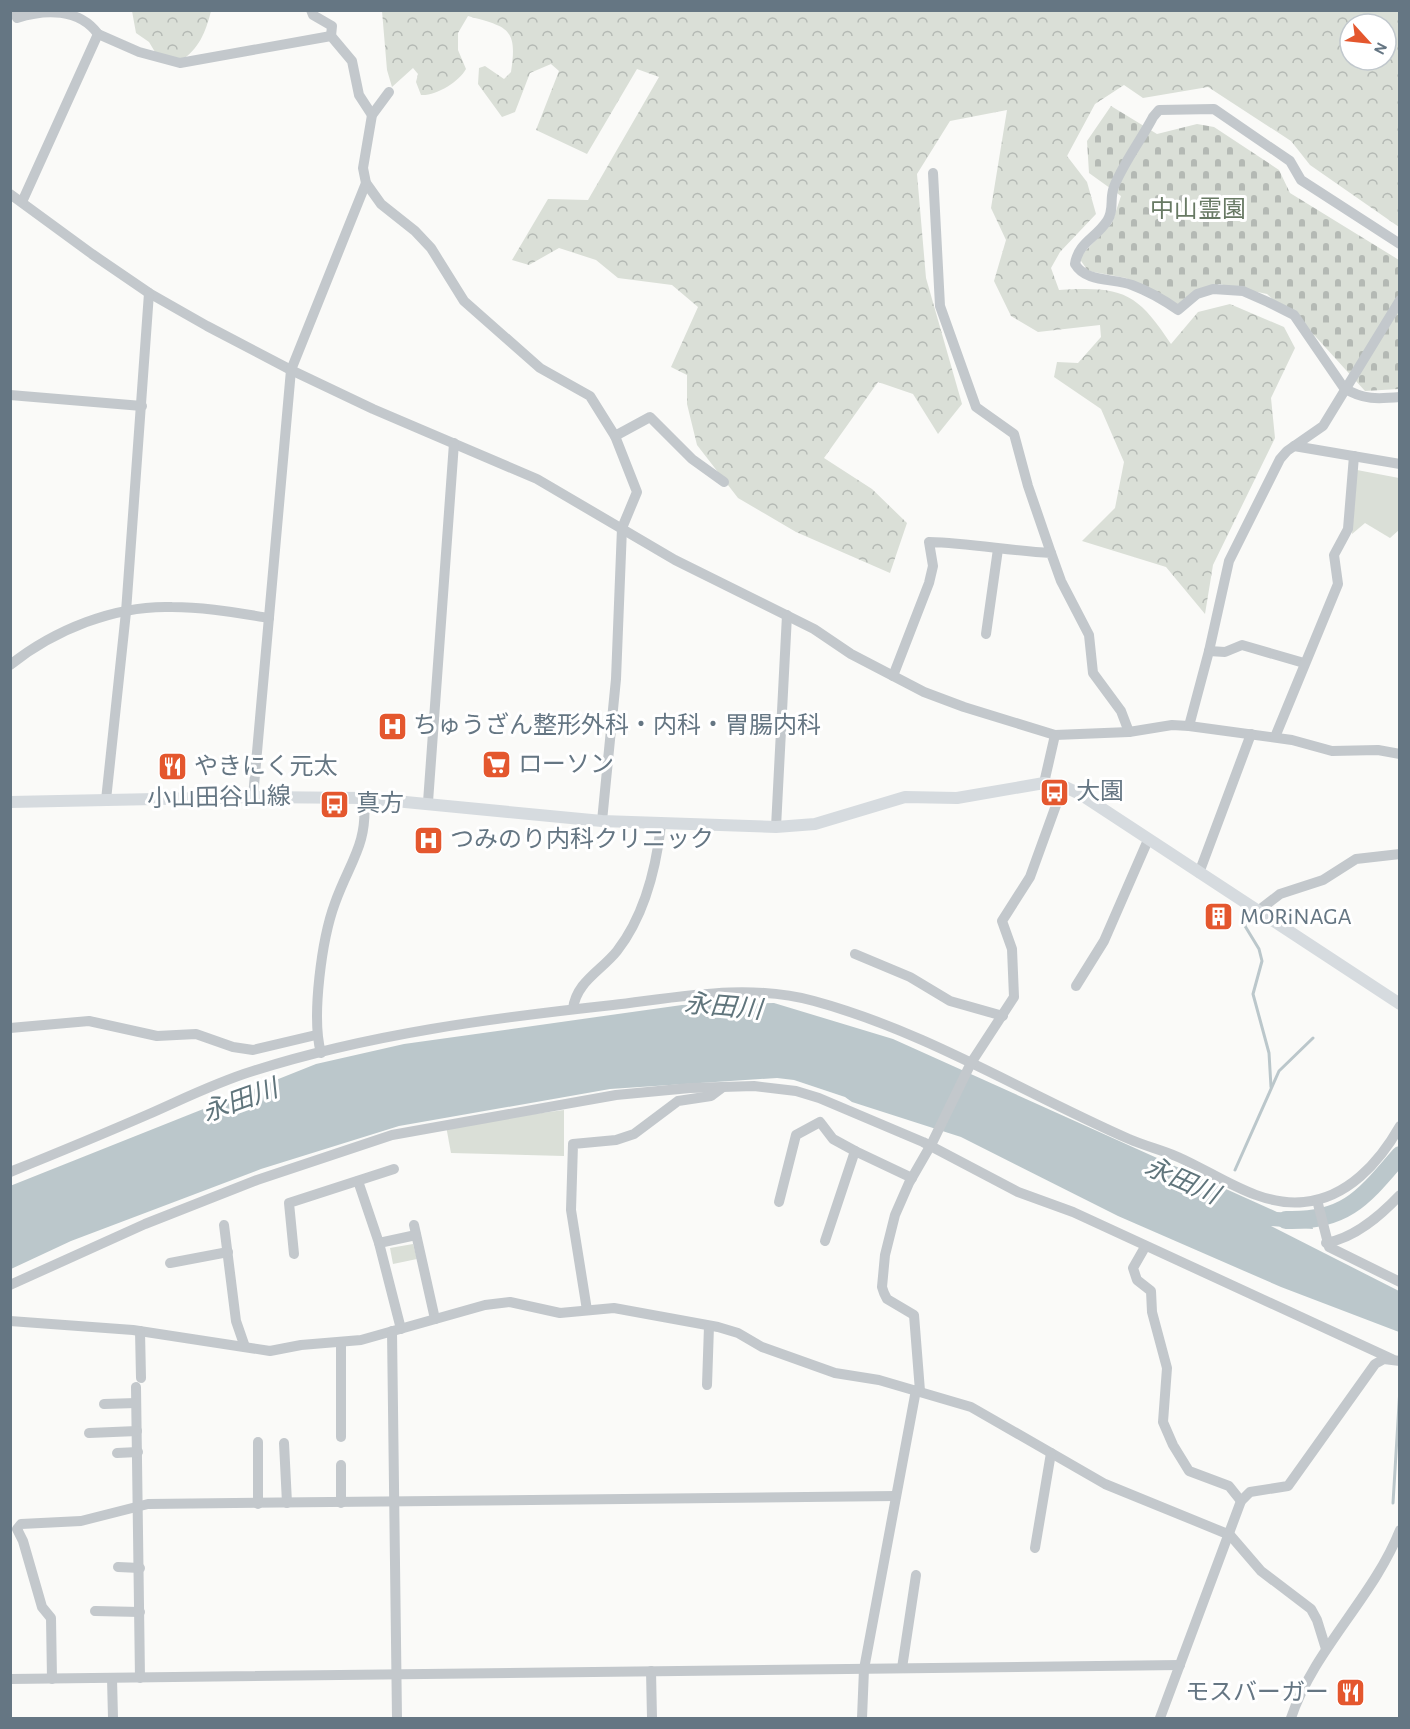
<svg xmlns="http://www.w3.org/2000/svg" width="1410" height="1729" font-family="'Alegreya Sans','Noto Sans JP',sans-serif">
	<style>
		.forest { fill: url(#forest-crowns); fill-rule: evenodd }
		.cemetery { fill: url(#cemetery-stones) }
		.green { fill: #dadfd7 }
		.water { fill: #bbc7cb }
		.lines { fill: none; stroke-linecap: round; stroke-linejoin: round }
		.stream { stroke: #bbc7cb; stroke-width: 3 }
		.river { stroke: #bbc7cb; stroke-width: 18 }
		.minor { stroke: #c3c8cc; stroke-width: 10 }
		.major { stroke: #d6dbdf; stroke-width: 12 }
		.labels { text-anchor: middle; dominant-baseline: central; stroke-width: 6; stroke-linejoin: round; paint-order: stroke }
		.park-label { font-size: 24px; fill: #687a64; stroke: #fff }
		.poi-label { font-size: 24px; fill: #657683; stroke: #fff; text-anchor: start }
		.street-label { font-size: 24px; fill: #657683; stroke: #fff }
		.water-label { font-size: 26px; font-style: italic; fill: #60757c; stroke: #fff }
	</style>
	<defs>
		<pattern id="forest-crowns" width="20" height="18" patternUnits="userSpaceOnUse" patternTransform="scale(1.5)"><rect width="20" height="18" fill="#dadfd7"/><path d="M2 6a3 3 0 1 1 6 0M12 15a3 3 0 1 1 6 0" fill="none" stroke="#b4b9b4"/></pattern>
		<pattern id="cemetery-stones" width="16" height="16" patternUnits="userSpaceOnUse" patternTransform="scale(1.5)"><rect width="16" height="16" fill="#dadfd7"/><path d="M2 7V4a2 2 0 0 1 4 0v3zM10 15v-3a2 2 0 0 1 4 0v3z" fill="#b4b9b4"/></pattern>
	</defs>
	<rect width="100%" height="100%" fill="#fafaf8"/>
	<g class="forest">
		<path d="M132 11H211C206 31 199 50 180 61L155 52 149 42 136 33Z"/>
		<path d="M382 11H1399V227L1310 165 1291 141 1208 87 1143 98 1124 85 1095 104 1067 156 1087 182 1096 214 1060 252 1051 268 1059 290C1122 286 1137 292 1171 344L1198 312 1230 304 1284 327 1295 348 1271 398 1275 438 1213 565 1205 614 1166 567 1082 541 1115 508 1124 462 1101 409 1054 377 1057 362 1078 363 1101 337 1100 325 1038 332 1011 316 994 281 1006 240 991 208 1007 110 950 121 917 174 926 278 962 404 938 434 913 394 878 382 824 458 872 489 907 523 890 573 796 532 738 498 697 445 687 404V375L671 367 698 307 672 285 618 278 596 260 559 248 529 265 512 260 548 199 588 200 659 77 637 69 587 154 536 130 559 71 551 64 530 73 515 112 502 117 478 84 479 68 485 66 504 79 511 72C518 27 507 27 468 16L458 33V50L466 69C459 82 436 96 421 95L416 82 418 74 413 68 392 87 387 70ZM1350 24H1386V60H1350Z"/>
	</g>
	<polygon class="cemetery" points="1111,106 1157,134 1197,124 1214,127 1279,170 1290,193 1399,260 1399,389 1365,391 1315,336 1267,294 1219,284 1176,305 1126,278 1088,271 1079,258 1112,223 1121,196 1089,173 1087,141"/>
	<g class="green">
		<polygon points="1357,470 1399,478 1399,530 1390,538 1365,523 1352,534"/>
		<polygon points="564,1110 564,1156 451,1153 446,1126"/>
		<polygon points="413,1244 417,1259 393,1264 390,1248"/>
	</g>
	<polygon class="water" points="774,1003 893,1039 1277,1212 1309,1214 1313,1229 1271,1226 1399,1291 1399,1332 1281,1287 1118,1216 961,1137 852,1102 845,1097 794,1080 777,1078 610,1089 399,1126 261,1169 71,1241 11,1269 10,1186 316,1064 404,1044 682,1005"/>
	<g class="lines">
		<g class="stream">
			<polyline points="1247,913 1245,926 1259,949 1262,961 1253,994 1269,1053 1271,1087"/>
			<polyline points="1235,1170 1279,1071 1313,1038"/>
			<polyline points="1393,1503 1400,1388"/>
		</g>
		<path class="river" d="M1286 1220C1346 1222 1364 1197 1400 1155"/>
		<g class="minor">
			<path d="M14 10 17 18C45 9 79 8 98 34"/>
			<polyline points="311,10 313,15 332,26 331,36"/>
			<polyline points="389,92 372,115 363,168 366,183 381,204 415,231 431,248 464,301 540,368 590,396 615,436 637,492 622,528 616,679 602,821"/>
			<polyline points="933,173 940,306 976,407 1014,434 1028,486 1051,553"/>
			<polyline points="10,194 92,254 149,293 207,326 291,370 373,409 537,479 675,560 814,629 851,654 924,692 964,707 1055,735 1129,732 1172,725 1189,726 1292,740 1332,751 1378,750 1400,754"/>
			<polyline points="22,202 98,34 139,52 180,63 331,36 352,61 359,95 372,115"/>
			<path d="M1400 244 1301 180 1290 161 1214 109 1159 110 1153 117C1143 137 1118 171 1113 190 1110 201 1114 211 1107 221 1096 238 1078 243 1075 264 1086 283 1114 278 1132 285 1148 291 1164 300 1178 310L1197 294 1213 289 1243 291 1268 302 1294 315 1344 388C1363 400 1378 399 1400 397"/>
			<polyline points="10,395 142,406"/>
			<polyline points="615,436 650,417 692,459 724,482"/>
			<polyline points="1294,446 1400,464"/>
			<polyline points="986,634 998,549"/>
			<polyline points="1209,651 1225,652 1242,645 1304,663"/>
			<path d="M10 665C54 630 115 605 172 607 205 607 237 613 269 618"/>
			<path d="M893 676 929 583 933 566 929 542C971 543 1010 551 1051 553L1061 581 1089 635 1093 673 1121 711 1129 732"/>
			<polyline points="1189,726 1209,651 1229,561 1280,459 1287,451 1323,426 1400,300"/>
			<polyline points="1275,737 1338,584 1334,555 1348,529 1354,456"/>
			<polyline points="1044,783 1055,735"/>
			<polyline points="253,797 291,370 366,183"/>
			<polyline points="106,800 126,612 149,293"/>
			<polyline points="428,802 454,443"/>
			<polyline points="776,827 787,615"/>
			<polyline points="1199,873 1251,734"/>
			<polyline points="1258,911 1280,894 1323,880 1356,859 1400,854"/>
			<polyline points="855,954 910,977 950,1001 1003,1016"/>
			<polyline points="1076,986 1104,941 1148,840"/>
			<path d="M573 1009C576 982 601 971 617 951 645 915 656 869 661 825"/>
			<polyline points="10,1028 89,1021 157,1036 196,1034 233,1047 253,1050 316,1035"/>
			<path d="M321 1053C311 1017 322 938 335 903 350 861 368 845 364 798"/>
			<path d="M10 1172C57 1153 103 1134 149 1114 183 1099 217 1082 253 1071 369 1034 493 1018 613 1005 680 997 748 983 814 1001 925 1031 1024 1093 1129 1139 1145 1146 1162 1150 1178 1157 1217 1174 1259 1207 1304 1202 1347 1198 1379 1163 1400 1126"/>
			<polyline points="358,1181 379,1243 401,1329"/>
			<polyline points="1317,1200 1329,1247 1400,1282"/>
			<polyline points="779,1202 796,1135 820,1122 833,1139 855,1151"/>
			<polyline points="224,1225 236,1321 245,1347"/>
			<polyline points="414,1225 435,1319"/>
			<polyline points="825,1241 855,1151 912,1178"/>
			<polyline points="379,1243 416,1235"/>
			<path d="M1326 1243C1355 1238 1380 1216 1400 1195"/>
			<polyline points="1145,1247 1133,1268 1137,1280 1151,1291 1152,1312 1167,1368 1163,1422 1173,1445 1189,1471 1229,1486 1241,1501"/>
			<polyline points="294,1254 289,1203 394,1169"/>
			<polyline points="170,1263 228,1252"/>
			<polyline points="10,1285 145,1224 257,1180 392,1135 616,1095 690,1088 754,1086 796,1091 819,1098 923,1142 1018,1192 1073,1212 1392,1359"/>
			<polyline points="587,1310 571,1210 573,1144 616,1140 634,1134 678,1101 711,1096 723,1087"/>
			<polyline points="10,1321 133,1330 270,1351 301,1345 361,1340 485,1305 510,1302 560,1313 614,1308 718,1327 738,1333 762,1347 835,1373 879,1380 971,1407 1105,1484 1230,1535 1261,1571 1311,1609 1317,1620 1326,1649"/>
			<polyline points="140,1331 141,1378"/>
			<polyline points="392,1331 397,1718"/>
			<polyline points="707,1385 709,1326"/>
			<polyline points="136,1387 140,1678"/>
			<polyline points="920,1391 914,1315 887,1299 884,1293 882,1287 885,1255 895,1215 909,1183 932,1143 971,1063 1014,997 1012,949 1002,921 1030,877 1063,786"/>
			<polyline points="104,1404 136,1403"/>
			<polyline points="89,1433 137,1431"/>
			<polyline points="341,1437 341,1342"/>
			<polyline points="258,1442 258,1504"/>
			<polyline points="284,1443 287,1503"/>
			<polyline points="117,1453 138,1452"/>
			<polyline points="341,1465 341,1503"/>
			<polyline points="1035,1548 1051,1453"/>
			<polyline points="118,1567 140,1568"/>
			<polyline points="95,1611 140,1612"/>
			<polyline points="902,1668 916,1575"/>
			<polyline points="651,1671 652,1718"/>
			<polyline points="112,1678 113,1718"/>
			<polyline points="10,1679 1180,1665"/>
			<polyline points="52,1679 51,1618 42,1607 23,1541 17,1529 21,1524 81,1521 148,1504 896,1496"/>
			<polyline points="862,1718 864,1669 916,1390"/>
			<polyline points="1160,1718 1241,1501 1250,1492 1288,1486 1375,1364 1384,1359 1400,1361"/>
			<path d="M1291 1718C1314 1649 1373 1598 1400 1530"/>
		</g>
		<polyline class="major" points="10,802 253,797 364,798 602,821 776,827 815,824 905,797 957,798 1044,783 1063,786 1080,794 1400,1004"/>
	</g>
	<defs>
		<symbol id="hospital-square" viewBox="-11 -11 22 22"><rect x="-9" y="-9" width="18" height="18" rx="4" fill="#e4572e" stroke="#fff"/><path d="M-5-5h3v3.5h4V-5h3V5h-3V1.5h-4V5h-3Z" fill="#fff"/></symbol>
		<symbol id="supermarket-square" viewBox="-11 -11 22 22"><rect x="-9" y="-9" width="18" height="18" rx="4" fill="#e4572e" stroke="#fff"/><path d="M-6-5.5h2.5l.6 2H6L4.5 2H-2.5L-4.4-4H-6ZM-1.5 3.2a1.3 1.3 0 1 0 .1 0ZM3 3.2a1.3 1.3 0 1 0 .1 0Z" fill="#fff"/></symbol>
		<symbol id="restaurant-square" viewBox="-11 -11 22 22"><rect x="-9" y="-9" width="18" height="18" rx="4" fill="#e4572e" stroke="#fff"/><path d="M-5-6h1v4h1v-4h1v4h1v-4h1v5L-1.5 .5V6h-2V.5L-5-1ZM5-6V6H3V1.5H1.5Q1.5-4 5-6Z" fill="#fff"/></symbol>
		<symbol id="bus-square" viewBox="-11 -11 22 22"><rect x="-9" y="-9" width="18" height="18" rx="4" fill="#e4572e" stroke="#fff"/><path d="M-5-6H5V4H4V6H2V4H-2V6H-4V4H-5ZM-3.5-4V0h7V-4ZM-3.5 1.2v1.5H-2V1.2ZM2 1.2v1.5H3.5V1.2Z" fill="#fff"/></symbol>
		<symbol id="building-square" viewBox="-11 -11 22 22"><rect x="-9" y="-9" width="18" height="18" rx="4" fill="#e4572e" stroke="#fff"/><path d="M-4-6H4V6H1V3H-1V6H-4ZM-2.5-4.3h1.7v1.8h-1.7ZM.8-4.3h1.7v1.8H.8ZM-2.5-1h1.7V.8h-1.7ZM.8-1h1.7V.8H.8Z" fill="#fff"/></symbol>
	</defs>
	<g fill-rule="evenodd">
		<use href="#hospital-square" x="376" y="710" width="33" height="33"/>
		<use href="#supermarket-square" x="480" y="748" width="33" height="33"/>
		<use href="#restaurant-square" x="156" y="750" width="33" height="33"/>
		<use href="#bus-square" x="1038" y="776" width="33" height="33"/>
		<use href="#bus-square" x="318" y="788" width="33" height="33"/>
		<use href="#hospital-square" x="412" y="824" width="33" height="33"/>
		<use href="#building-square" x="1202" y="900" width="33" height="33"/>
		<use href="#restaurant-square" x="1334" y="1676" width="33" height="33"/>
	</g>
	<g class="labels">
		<g class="park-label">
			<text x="1198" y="210">中山霊園</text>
		</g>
		<g class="poi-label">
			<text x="413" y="726">ちゅうざん整形外科・内科・胃腸内科</text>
			<text x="518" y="765">ローソン</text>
			<text x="194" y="767">やきにく元太</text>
			<text x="1076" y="792">大園</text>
			<text x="356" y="804">真方</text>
			<text x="450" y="840">つみのり内科クリニック</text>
			<text x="1240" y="917">MORiNAGA</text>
			<text x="1329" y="1693" text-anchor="end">モスバーガー</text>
		</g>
		<g class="street-label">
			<text transform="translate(219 798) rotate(-1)">小山田谷山線</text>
		</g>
		<g class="water-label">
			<text transform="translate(723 1007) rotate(5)">永田川</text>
			<text transform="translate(240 1101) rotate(-20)">永田川</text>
			<text transform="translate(1182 1181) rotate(24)">永田川</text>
		</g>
	</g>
	<rect width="1410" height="1729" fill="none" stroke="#657683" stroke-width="24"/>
	<g transform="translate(1368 42) rotate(117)"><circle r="28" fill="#ffffff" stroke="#c1c8cd" stroke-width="1.5"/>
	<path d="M0-4.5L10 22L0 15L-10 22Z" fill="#e4572e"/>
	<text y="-9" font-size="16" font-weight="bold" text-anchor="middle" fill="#657683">N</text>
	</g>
</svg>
